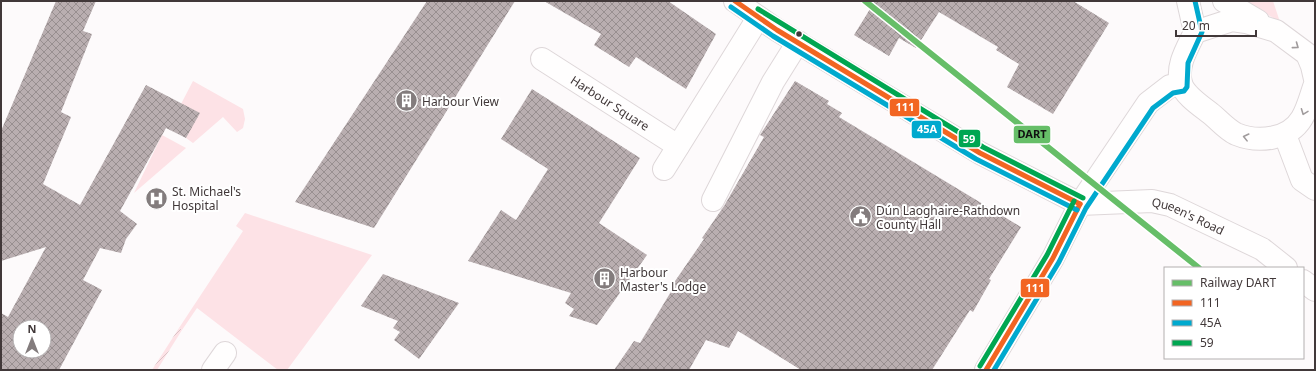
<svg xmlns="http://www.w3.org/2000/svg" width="1316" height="371" font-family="'Noto Sans',sans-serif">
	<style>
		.grass { fill: #fde2e6 }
		.garden { fill: url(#garden-furrows) }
		.building { fill: url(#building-cross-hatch); fill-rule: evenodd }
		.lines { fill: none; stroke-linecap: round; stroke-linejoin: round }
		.minor-casing { stroke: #ded7d9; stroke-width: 24 }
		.major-casing { stroke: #ded7d9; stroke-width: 24 }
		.highway-casing { stroke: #ded7d9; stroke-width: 24 }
		.minor { stroke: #fffefe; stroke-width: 22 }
		.major { stroke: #fffefe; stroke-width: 22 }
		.highway { stroke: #fffefe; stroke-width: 22 }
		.bus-1-casing { stroke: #fff; stroke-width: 8 }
		.bus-2-casing { stroke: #fff; stroke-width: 8 }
		.bus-3-casing { stroke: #fff; stroke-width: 8 }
		.bus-1 { stroke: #f26522; stroke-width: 5 }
		.bus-2 { stroke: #00a9ce; stroke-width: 5 }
		.bus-3 { stroke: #00a651; stroke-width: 5 }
		.rail-1-casing { stroke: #fff; stroke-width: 9 }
		.rail-1 { stroke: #66be68; stroke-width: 6 }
		.oneway { stroke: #a09b9c }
		.bus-dot { fill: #413839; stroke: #fff; stroke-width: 1.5 }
		.labels { text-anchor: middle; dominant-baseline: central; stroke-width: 4; stroke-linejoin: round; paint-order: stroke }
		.poi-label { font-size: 12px; fill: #413839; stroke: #fff; text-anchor: start }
		.street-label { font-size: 12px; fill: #413839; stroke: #fff }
		.line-badge { stroke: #fff; stroke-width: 1.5 }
		.badge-label { font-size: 11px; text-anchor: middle; font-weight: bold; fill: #fff }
		.pale-badge-label { font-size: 11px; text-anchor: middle; font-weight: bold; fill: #111 }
	</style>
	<defs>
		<pattern id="garden-furrows" width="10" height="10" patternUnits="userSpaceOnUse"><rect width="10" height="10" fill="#fde2e6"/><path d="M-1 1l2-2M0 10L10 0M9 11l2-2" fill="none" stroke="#dac3c6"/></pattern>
		<pattern id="building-cross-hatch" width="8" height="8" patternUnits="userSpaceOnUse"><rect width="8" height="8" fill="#b9aeb0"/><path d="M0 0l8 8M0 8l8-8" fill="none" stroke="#988f90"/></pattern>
	</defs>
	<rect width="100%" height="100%" fill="#fdfafb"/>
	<g class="grass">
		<polygon points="1245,1 1273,1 1280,22"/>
		<polygon points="193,81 243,109 245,119 243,128 237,132 223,117 193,143 186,138 199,113 181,104"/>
		<polygon points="162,135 186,148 134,193"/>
		<polygon points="245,213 372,255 287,370 278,370 197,308 182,330 179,328 243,231 236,226"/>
	</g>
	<polygon class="garden" points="179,328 182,330 157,370 152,370"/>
	<g class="building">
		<path d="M56 1H96L83 31 92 34 61 112 71 117 43 184 80 205 146 85 200 113 186 138 166 128 120 211 137 224 126 239 121 253 100 248 83 280 102 290 59 370H1V313L8 317 46 247 1 261V131ZM20 327H44V351H20Z"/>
		<polygon points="427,1 515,1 374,228 295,202"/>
		<polygon points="544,1 668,1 716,34 686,89 636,57 629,67 594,45 601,34"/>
		<polygon points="875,1 1073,1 1109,23 1053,114 1007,87 1019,64 996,50 998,47 939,12 916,48 899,38 889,56 854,35"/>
		<polygon points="795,81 829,101 827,104 842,113 839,117 1021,227 989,279 991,280 973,312 970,310 932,370 801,370 738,331 729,348 706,340 689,370 614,370 634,341 640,343 675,285 673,284 704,239 702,238 724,206 764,137 760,135"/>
		<polygon points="532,89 640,158 599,223 647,255 597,325 569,316 574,309 565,303 571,293 468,261 501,210 516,220 548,169 501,139"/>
		<polygon points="383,274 459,303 419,359 394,340 400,332 393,328 398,321 361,306"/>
	</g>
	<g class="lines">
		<defs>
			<g id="minor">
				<polyline points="1188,1 1195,32"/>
				<polyline points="1224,1 1258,21"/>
				<path id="s1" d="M542 59 678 146"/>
				<path d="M1315 79 1312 66 1307 54 1276 31 1246 22 1232 20 1195 32C1188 47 1176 65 1181 83 1184 95 1201 106 1210 113 1219 120 1226 129 1236 134 1258 143 1289 140 1302 118 1308 108 1311 95 1315 84"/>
				<polyline points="1285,135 1302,180 1315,189"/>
				<polyline points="664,169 758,18"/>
				<polyline points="713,200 773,82 798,42"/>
				<polyline points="1080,204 1148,103 1170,86 1181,84"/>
				<polyline points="213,370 225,353"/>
			</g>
			<g id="major">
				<polyline points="1303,281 1315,290"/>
				<path id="s2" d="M986 370 1053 258 1080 204 1152 201 1170 205 1262 249 1286 268"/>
			</g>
			<polyline id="highway" points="735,1 777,30 980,153 1080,204"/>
		</defs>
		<use href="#minor" class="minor-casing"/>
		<use href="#major" class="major-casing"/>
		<use href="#highway" class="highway-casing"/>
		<use href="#minor" class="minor"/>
		<use href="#major" class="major"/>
		<use href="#highway" class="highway"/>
		<defs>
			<g id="bus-1">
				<polyline points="735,1 777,30 980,153 1080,204"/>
				<polyline points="986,370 1053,258 1080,204"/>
			</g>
			<g id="bus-2">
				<polyline points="731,7 773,36 976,159 1077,210"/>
				<polyline points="994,370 1059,262 1086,208 1153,108 1173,93 1184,91 1187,87 1188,63 1202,32 1195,1"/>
			</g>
			<g id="bus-3">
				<polyline points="758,9 983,147 1083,198"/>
				<polyline points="980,366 1047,255 1074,201"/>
			</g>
		</defs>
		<use href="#bus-1" class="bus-1-casing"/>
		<use href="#bus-2" class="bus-2-casing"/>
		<use href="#bus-3" class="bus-3-casing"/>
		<use href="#bus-1" class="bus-1"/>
		<use href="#bus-2" class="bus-2"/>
		<use href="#bus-3" class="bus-3"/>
		<defs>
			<polyline id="rail-1" points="865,1 1199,268"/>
		</defs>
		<use href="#rail-1" class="rail-1-casing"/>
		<use href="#rail-1" class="rail-1"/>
	</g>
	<defs><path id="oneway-chevron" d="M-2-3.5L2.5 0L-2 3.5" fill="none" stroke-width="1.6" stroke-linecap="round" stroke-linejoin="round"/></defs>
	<g class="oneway">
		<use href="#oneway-chevron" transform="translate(1296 46) rotate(36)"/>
		<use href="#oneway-chevron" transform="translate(1304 112) rotate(111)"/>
		<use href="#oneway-chevron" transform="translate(1246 137) rotate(-166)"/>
	</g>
	<defs>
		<symbol id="building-disc" viewBox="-11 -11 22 22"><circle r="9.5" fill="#837c7d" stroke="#fff"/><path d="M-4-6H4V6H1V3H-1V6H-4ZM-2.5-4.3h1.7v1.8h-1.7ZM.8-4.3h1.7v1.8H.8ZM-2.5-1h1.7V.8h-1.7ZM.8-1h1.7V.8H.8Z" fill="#fff"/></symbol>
		<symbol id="hospital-disc" viewBox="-11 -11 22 22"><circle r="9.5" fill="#837c7d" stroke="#fff"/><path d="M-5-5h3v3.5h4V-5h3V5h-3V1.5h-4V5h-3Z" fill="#fff"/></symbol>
		<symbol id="civic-disc" viewBox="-11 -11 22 22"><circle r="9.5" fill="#837c7d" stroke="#fff"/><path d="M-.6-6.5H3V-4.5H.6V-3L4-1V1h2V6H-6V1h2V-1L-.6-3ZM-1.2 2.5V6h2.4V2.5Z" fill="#fff"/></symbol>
	</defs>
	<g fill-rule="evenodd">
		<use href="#building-disc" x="394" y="88" width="25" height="25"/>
		<use href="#hospital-disc" x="144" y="186" width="25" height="25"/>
		<use href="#civic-disc" x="848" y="204" width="25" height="25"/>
		<use href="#building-disc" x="592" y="266" width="25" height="25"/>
	</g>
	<circle class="bus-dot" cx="799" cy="34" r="3.5"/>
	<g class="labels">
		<g class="poi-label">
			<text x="422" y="101">Harbour View</text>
			<text x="172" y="191">St. Michael's<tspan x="172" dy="14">Hospital</tspan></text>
			<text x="876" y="210">Dún Laoghaire-Rathdown<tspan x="876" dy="14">County Hall</tspan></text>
			<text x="620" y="272">Harbour<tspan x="620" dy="14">Master's Lodge</tspan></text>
		</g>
		<g class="street-label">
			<text stroke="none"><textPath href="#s1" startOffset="81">Harbour Square</textPath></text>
			<text stroke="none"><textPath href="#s2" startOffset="302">Queen's Road</textPath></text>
		</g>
	</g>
	<g class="line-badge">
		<rect x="889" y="98" width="31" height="19" rx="4" fill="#f26522"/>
		<rect x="911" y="120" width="31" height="19" rx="4" fill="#00a9ce"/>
		<rect x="1013" y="125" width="38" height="19" rx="4" fill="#66be68"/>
		<rect x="958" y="129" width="23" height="19" rx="4" fill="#00a651"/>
		<rect x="1020" y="278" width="30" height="20" rx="4" fill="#f26522"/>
	</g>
	<g class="badge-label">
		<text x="905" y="111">111</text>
		<text x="927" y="133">45A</text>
		<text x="969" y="143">59</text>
		<text x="1035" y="292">111</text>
	</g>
	<g class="pale-badge-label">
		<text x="1032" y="138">DART</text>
	</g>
	<rect width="1316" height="371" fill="none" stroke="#413839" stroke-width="4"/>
	<rect x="1164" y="267" width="140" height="92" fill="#ffffff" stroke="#b3afb0"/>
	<rect x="1172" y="280" width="20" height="6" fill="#66be68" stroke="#b3afb0"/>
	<text x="1200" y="287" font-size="12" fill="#413839">Railway DART</text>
	<rect x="1172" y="300" width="20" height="6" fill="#f26522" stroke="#b3afb0"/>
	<text x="1200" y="307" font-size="12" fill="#413839">111</text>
	<rect x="1172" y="320" width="20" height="6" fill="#00a9ce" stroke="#b3afb0"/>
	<text x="1200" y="327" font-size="12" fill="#413839">45A</text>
	<rect x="1172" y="340" width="20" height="6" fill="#00a651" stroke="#b3afb0"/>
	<text x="1200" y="347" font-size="12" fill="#413839">59</text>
	<g transform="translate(32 339)"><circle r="19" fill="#ffffff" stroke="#b3afb0"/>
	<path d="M0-3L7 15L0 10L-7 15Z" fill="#837c7d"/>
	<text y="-6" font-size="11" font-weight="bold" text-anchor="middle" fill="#413839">N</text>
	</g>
	<path d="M1176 30v6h80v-6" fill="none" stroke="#413839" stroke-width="2"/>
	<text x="1182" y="30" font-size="12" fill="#413839" stroke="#ffffff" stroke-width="3" paint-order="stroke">20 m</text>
</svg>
